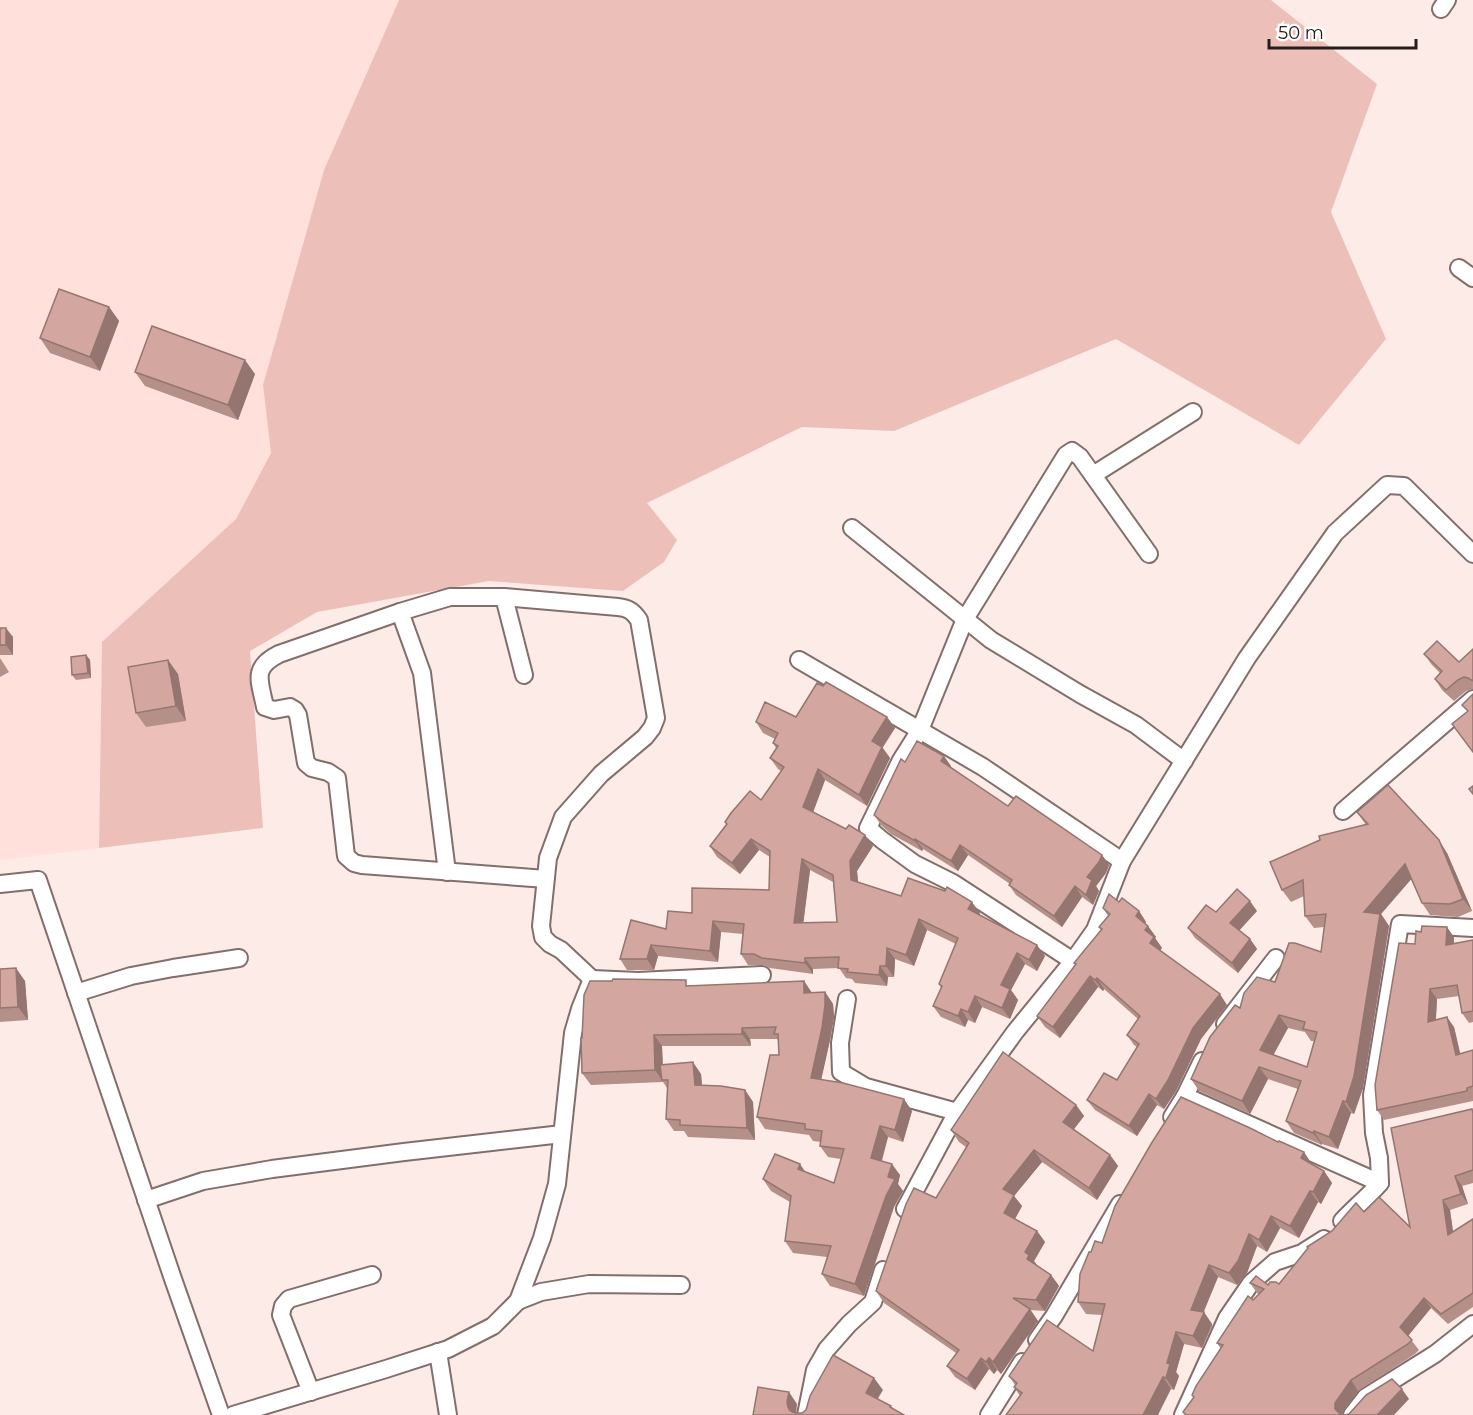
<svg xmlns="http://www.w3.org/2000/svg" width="1473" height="1415" font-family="Montserrat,sans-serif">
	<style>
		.built { fill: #ffe0db }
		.green { fill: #ecc0b9 }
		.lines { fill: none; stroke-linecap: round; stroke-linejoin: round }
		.minor-casing { stroke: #826f6b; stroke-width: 20 }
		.minor { stroke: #fff; stroke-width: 16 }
		.wall { fill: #b59089; fill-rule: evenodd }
		.shaded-wall { fill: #94756f }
		.building { fill: #d3a79f; stroke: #94756f; stroke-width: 1.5; fill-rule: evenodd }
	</style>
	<rect width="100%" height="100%" fill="#fdebe8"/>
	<polygon class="built" points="0,0 399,0 324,170 263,385 271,452 236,519 102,642 99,848 0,860"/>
	<polygon class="green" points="399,0 1271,0 1377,84 1331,212 1386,339 1299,445 1116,339 894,431 802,427 647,503 677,540 664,562 623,591 489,581 317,612 250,651 263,828 99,848 102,642 236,519 271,453 263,385 324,170"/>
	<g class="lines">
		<defs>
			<g id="minor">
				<polyline points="1441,9 1447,0"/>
				<polyline points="1459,268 1473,278"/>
				<polyline points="1093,475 1193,412"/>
				<polyline points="852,528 991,640 1080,694 1136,725 1184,761"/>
				<polyline points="504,597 524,675"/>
				<polyline points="400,612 422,673 447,872"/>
				<polyline points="799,660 983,767 1122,861"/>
				<polyline points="1343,811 1473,699"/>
				<path d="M546 879 362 865 354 863 346 856 337 778 328 772 312 768 306 763 298 715 295 710 290 707 274 710 265 707C260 681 251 668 279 654L400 612 450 597H504L618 607C628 608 633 611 639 620L656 718 652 728 645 737 601 774 563 817 548 858 541 926 543 937 550 944 561 950 592 979"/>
				<polyline points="0,884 38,880 173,1279 221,1415"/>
				<polyline points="1073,961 953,883 915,864 882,840 868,828 901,760 920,730 965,619 1066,455 1072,451 1080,457 1149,554"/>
				<polyline points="76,993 131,976 173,968 239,958"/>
				<polyline points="847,999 840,1043 841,1072 866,1087 957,1112"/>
				<polyline points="1225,1024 1276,958"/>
				<polyline points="1185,1096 1380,1183"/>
				<polyline points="1172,1117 1185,1096 1202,1061"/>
				<polyline points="146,1200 203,1181 272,1169 404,1152 562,1134"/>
				<polyline points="905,1209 957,1112 1015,1032 1073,961 1095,930 1122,861 1247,658 1335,533 1387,485 1404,486 1473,554"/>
				<path d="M1342 1221C1355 1207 1368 1197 1380 1183L1379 1158 1374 1133 1372 1095 1400 924 1473 928"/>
				<polyline points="518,1301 541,1292 589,1284 681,1285"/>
				<polyline points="1037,1340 1054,1316 1120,1204"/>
				<polyline points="438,1352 448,1415"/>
				<polyline points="311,1392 281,1315 283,1306 289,1299 372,1275"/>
				<polyline points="233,1415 386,1369 448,1349 493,1326 518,1301 542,1238 557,1184 573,1033 580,1009 592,979 638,981 762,975"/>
				<polyline points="806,1415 815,1370 827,1349 849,1324 873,1302 883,1270"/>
				<polyline points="989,1415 1022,1362"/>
				<polyline points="1183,1415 1227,1318 1251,1283 1275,1262 1302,1253 1324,1239"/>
				<polyline points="1352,1415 1366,1397 1435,1354 1473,1324"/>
			</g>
		</defs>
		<use href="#minor" class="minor-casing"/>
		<use href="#minor" class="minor"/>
	</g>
	<g class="wall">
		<polygon points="109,307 119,321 100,371 50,353 40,338"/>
		<polygon points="135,372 255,374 238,420 145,386"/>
		<polygon points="0,628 13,637 13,655 0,655"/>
		<polygon points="1473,649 1473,689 1466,691 1454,701 1442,690 1435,679 1440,673 1432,665 1424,654 1459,662"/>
		<polygon points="86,655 90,660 91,678 76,680 72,675"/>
		<polygon points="0,658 9,672 0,677"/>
		<polygon points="178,674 186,721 146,727 136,713"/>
		<path d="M823 686 887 717 895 728 882 747 890 758 867 806 825 780 813 812 846 829 865 835 873 846 857 871 858 882 901 896 980 913 979 914 1045 956 1037 971 1025 964 1011 990 1018 1000 1010 1019 982 1007 975 1023 968 1020 965 1027 941 1017 933 1006 941 988 939 984 956 944 927 930 914 966 895 959 894 977H888L887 986 855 983 852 979 846 978 839 968 813 969V974L770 968 762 965H748L741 954 743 934 721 932 718 962 658 956 654 970H627L620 959 692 913 769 890 770 857 759 850 740 874 717 857 710 846 726 824 725 822 761 800 781 771 778 769 770 758 776 748 773 743 775 739 763 733 756 722 796 717ZM810 870 833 882 837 922 803 923Z"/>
		<polygon points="905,762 951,766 951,767 1008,806 1102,855 1109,865 1106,873 1096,886 1099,891 1093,905 1082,897 1062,927 1016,895 1009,885 1010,884 968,855 958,871 923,849 922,851 891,834 881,825 874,815"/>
		<path d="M1357 812 1447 853 1472 911 1458 917 1430 915 1422 903 1411 879 1381 914 1389 926 1363 1088 1354 1114 1351 1113 1338 1149 1322 1144V1145L1294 1133 1286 1121 1298 1089 1268 1079 1250 1114 1199 1091 1191 1079 1240 1008 1275 982 1321 952 1324 927 1314 928 1305 916 1304 896 1291 902 1282 890 1366 825ZM1288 1028 1305 1032 1311 1041H1314L1307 1067 1273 1055Z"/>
		<polygon points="1119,902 1139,911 1146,922 1145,923 1156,937 1155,938 1162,948 1160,950 1227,1005 1201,1039 1176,1091 1164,1109 1157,1105 1137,1136 1095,1110 1087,1100 1117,1080 1137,1047 1134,1045 1127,1035 1138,1019 1104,989 1103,991 1098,987 1060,1038 1045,1027 1037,1016 1101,930 1099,927 1108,916 1103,908"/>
		<polygon points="1257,911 1239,930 1250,939 1257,949 1238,973 1195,938 1188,928 1216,912"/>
		<polygon points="1454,937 1454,943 1473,940 1473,1022 1469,1023 1462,1013 1459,996 1437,999 1436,1020 1454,1027 1460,1054 1473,1050 1473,1101 1384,1120 1377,1110 1415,944"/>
		<polygon points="0,969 25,981 28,1020 0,1022"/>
		<polygon points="804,981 812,993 825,992 833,1004 834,1017 830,1040 821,1079 912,1111 903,1142 888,1137 882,1161 900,1175 898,1184 903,1191 894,1207 864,1296 830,1286 822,1274 827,1257 793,1253 785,1241 790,1202 771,1191 763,1179 806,1172 834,1183 841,1159 828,1157 820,1146 821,1142 813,1141 809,1135 765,1129 757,1117 779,1055 779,1041 777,1039 750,1039 751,1046 662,1046 663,1065 701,1074 702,1085 745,1090 753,1102 755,1140 688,1137 684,1131 674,1131 666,1119 667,1088 663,1082 591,1085 582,1073 582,1038 691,986"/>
		<polygon points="1076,1105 1084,1116 1074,1129 1110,1155 1118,1166 1097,1200 1042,1162 1014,1196 1022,1206 1015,1219 1037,1231 1045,1242 1034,1261 1037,1265 1051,1275 1059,1286 1045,1311 1030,1310 1038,1321 1001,1374 997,1370 994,1374 989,1369 975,1390 955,1377 947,1366 956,1353 884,1303 876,1291 936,1198 966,1147 959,1142 951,1130"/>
		<polygon points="1473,1110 1473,1183 1462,1186 1468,1204 1450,1210 1453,1232 1473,1219 1473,1307 1448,1324 1431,1308 1408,1336 1419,1350 1415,1354 1358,1391 1342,1413 1343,1415 1185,1415 1183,1412 1194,1398 1192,1395 1221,1349 1217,1343 1259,1294 1257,1293 1250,1283 1268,1285 1279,1284 1364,1212 1410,1227"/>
		<polygon points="1312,1164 1324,1171 1332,1183 1321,1204 1318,1202 1299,1238 1280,1228 1267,1252 1257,1246 1247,1273 1237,1285 1218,1277 1203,1312 1212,1324 1212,1327 1202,1348 1184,1344 1176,1372 1179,1376 1174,1390 1171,1389 1020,1396 1014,1387 1015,1385 1009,1376 1093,1351 1102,1315 1086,1314 1078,1302 1091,1252 1102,1243"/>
	</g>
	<g class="shaded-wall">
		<polygon points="109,307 119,321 100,371 90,357"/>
		<polygon points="245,360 255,374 238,420 228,405"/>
		<polygon points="6,628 13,637 13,655 6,645"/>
		<polygon points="86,655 90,660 91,678 88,673"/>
		<polygon points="168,660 178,674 186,721 176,706"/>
		<polygon points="887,717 895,728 880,752 872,741"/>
		<polygon points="882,747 890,758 867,806 859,795"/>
		<polygon points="944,756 951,766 948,771 941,761"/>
		<polygon points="818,769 825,780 811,818 803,807"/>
		<polygon points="865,835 873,846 857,871 859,891 851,880 850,861"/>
		<polygon points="751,839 759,850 740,874 732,863"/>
		<polygon points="915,839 923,849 922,851 915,841"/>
		<polygon points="1439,840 1447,853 1472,911 1463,899"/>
		<polygon points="960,845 968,855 958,871 951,861"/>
		<polygon points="1102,855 1109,865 1106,873 1096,886 1099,891 1093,905 1086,895 1087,877"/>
		<polygon points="802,859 810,870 802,934 794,923"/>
		<polygon points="1405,864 1414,876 1381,914 1389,926 1363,1088 1354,1114 1346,1102 1364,912"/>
		<polygon points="1075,886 1082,897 1062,927 1054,916"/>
		<polygon points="1250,901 1257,911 1237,933 1230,923"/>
		<polygon points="972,902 980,913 976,920 968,909"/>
		<polygon points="1139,911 1146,922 1143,926 1136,916"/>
		<polygon points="919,919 927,930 914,966 906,955"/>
		<polygon points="713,921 721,932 718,962 710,951"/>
		<polygon points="1148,926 1156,937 1155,938 1162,948 1157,954 1150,943 1145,930"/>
		<polygon points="1447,927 1454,937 1453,955 1446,945"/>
		<polygon points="1250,939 1257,949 1238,973 1232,963"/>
		<polygon points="651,945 658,956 654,970 647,959"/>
		<polygon points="1037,945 1045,956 1037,971 1029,960"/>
		<polygon points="887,948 895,959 894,977 886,966"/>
		<polygon points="1017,953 1025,964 1011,990 1018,1000 1010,1019 1002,1008 1001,985"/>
		<polygon points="805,958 813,969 813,974 805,963"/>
		<polygon points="880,966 888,977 887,986 879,975"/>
		<polygon points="16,968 25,981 28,1020 18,1007"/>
		<polygon points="1090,976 1098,987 1060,1038 1053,1027"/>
		<polygon points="1097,978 1104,989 1103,991 1095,980"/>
		<polygon points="804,981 812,993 804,993"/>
		<polygon points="1430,989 1437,999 1435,1032 1428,1022"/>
		<polygon points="825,992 833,1004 834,1017 830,1040 819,1090 811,1078"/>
		<polygon points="1220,994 1227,1005 1201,1039 1176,1091 1164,1109 1156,1099 1193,1028"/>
		<polygon points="975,996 982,1007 975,1023 968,1012"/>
		<polygon points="961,1009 968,1020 965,1027 958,1016"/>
		<polygon points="1279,1015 1288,1028 1269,1063 1260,1050"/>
		<polygon points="1447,1017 1454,1027 1463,1065 1456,1055"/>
		<polygon points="742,1028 750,1039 751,1046 742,1034"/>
		<polygon points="654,1035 662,1046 663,1080 662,1080 655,1070"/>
		<polygon points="693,1062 701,1074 703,1097 695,1085"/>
		<polygon points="1259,1067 1268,1079 1250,1114 1242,1101"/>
		<polygon points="745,1090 753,1102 755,1140 747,1128"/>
		<polygon points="1149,1094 1157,1105 1137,1136 1129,1126"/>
		<polygon points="904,1099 912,1111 903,1142 895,1130"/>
		<polygon points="1343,1101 1351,1113 1338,1149 1329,1137"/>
		<polygon points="1076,1105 1084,1116 1071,1133 1063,1122"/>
		<polygon points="880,1126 888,1137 879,1169 871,1158"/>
		<polygon points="1314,1131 1322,1144 1322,1145 1313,1133"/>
		<polygon points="1034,1150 1042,1162 1014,1196 1022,1206 1012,1224 1004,1213 1003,1189"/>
		<polygon points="1304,1152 1312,1164 1301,1158"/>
		<polygon points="1110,1155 1118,1166 1097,1200 1089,1188"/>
		<polygon points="800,1164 808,1176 798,1169"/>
		<polygon points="892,1164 900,1175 898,1184 903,1191 894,1207 864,1296 855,1284"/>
		<polygon points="1324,1171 1332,1183 1321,1204 1313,1192"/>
		<polygon points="1455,1176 1462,1186 1468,1204 1461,1194"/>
		<polygon points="1310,1191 1318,1202 1299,1238 1290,1226"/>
		<polygon points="1443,1200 1450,1210 1455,1245 1448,1235"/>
		<polygon points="1271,1216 1280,1228 1267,1252 1259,1240"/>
		<polygon points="1037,1231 1045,1242 1034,1261 1037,1266 1027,1259 1025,1252"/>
		<polygon points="1249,1234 1257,1246 1247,1273 1237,1285 1229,1273"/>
		<polygon points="1209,1265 1218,1277 1200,1321 1191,1310"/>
		<polygon points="1051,1275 1059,1286 1045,1311 1036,1300"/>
		<polygon points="1424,1298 1431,1308 1407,1337 1400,1327"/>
		<polygon points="1030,1309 1038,1321 1001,1374 993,1362"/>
		<polygon points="1204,1312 1212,1324 1202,1348 1193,1336"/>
		<polygon points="1176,1332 1184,1344 1176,1372 1179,1376 1174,1390 1166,1378 1167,1363"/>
		<polygon points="981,1358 989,1369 975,1390 967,1379"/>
		<polygon points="989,1358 997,1370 994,1374 986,1362"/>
		<polygon points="1163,1377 1171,1389 1158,1415 1143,1415"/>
		<polygon points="874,1378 883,1390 874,1405 866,1393"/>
		<polygon points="1351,1380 1358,1391 1342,1413 1342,1415 1339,1415 1335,1409 1335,1403"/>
		<polygon points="1402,1389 1409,1399 1394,1415 1377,1415"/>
		<polygon points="789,1392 797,1404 796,1414 794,1415 788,1407 787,1402"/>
	</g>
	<g class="building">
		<polygon points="59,289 109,307 90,357 40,338"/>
		<polygon points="152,326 245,360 228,405 135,372"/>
		<rect x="0" y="628" width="6" height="17"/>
		<polygon points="1437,641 1459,662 1473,649 1473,681 1468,678 1464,677 1458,680 1446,690 1435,679 1442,671 1424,654"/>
		<polygon points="86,655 88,673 72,675 71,657"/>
		<polygon points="168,660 176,706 136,713 128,667"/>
		<path d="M826 682 887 717 872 741 882 747 859 795 818 769 803 807 846 829 849 825 865 835 850 861 851 880 901 896 908 878 945 891 947 887 972 902 968 909 1037 945 1029 960 1017 953 1001 985 1010 989 1002 1008 975 996 968 1012 961 1009 958 1016 933 1006 942 986 939 984 958 938 919 919 906 955 887 948 886 966H880L879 975 847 972 848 969 838 968 839 957 805 958V963L762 958 754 954H741L744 924 713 921 710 951 651 945 647 959H620L631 920 666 929 668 911 692 913V888L769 890 770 851 751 839 732 863 710 846 727 824 725 822 731 813 750 791 761 800 784 767 770 758 778 746 773 743 778 733 756 722 765 702 796 717 817 683 823 686ZM802 859 833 875 837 922 794 923Z"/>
		<polygon points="1473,694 1473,752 1452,724 1468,711 1462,705"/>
		<polygon points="917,741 944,756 941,761 1008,806 1016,796 1102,855 1099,862 1087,877 1092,880 1086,895 1075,886 1054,916 1009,885 1012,880 960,845 951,861 915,839 915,841 884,823 874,815 901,759 905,762"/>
		<path d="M1388 785 1439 840 1463 899 1450 904 1422 903 1405 864 1364 912 1380 914 1354 1076 1346 1102 1343 1101 1329 1137 1314 1131 1313 1133 1286 1121 1301 1081 1259 1067 1242 1101 1191 1079 1210 1037 1235 1005 1240 1008 1244 993 1257 977 1275 982 1289 943H1295L1321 952 1326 914 1305 916 1303 880 1282 890 1270 862 1320 840 1319 836 1368 824 1357 812ZM1279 1015 1305 1022 1303 1029 1317 1032 1307 1067 1260 1050Z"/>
		<polygon points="1473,786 1473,794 1469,789"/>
		<polygon points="1237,889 1250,901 1230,923 1250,939 1232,963 1188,928 1206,905 1216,912"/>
		<polygon points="1109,894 1119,902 1122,898 1139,911 1136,916 1148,926 1145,930 1154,937 1150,943 1220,994 1193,1028 1168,1080 1156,1099 1149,1094 1129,1126 1087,1100 1104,1073 1117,1080 1139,1044 1127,1035 1140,1016 1097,978 1095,980 1090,976 1053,1027 1037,1016 1076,964 1074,963 1102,929 1099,927 1110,914 1103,908"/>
		<polygon points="1422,926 1447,927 1446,945 1473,940 1473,1011 1462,1013 1457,985 1430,989 1428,1022 1447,1017 1456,1055 1473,1050 1473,1086 1467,1088 1467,1091 1377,1110 1375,1085 1399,943 1415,944 1416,931 1421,932"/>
		<polygon points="16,968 18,1007 0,1008 0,969"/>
		<polygon points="613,979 686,980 686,986 804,981 804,993 825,992 825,1005 822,1028 811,1078 843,1083 904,1099 895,1130 880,1126 871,1158 892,1164 888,1177 895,1179 886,1196 855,1284 822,1274 831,1246 785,1241 791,1196 763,1179 775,1154 800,1164 798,1169 834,1183 844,1149 820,1146 822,1131 805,1129 805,1124 757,1117 770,1055 779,1055 778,1034 774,1034 776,1027 742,1028 742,1034 654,1035 655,1070 582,1073 581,1038 582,1038 584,995 590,981 612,981"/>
		<polygon points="1003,1052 1076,1105 1063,1122 1110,1155 1089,1188 1034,1150 1003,1189 1014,1195 1004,1213 1037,1231 1025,1252 1029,1255 1027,1259 1051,1275 1036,1300 1013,1298 1030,1309 993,1362 989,1358 986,1362 981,1358 967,1379 947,1366 959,1350 876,1291 906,1204 914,1188 936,1198 969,1143 951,1130"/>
		<polygon points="693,1062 695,1085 721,1086 745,1090 747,1128 680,1125 680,1120 666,1119 668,1080 662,1080 660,1065"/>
		<polygon points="1181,1097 1250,1128 1278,1142 1279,1141 1304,1152 1301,1158 1324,1171 1313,1192 1310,1191 1290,1226 1271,1216 1259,1240 1249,1234 1238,1261 1229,1273 1209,1265 1191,1310 1204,1312 1203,1315 1193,1336 1176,1332 1167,1363 1170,1364 1166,1378 1163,1377 1143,1415 1006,1415 1022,1393 1014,1387 1017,1383 1009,1376 1047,1320 1093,1351 1105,1304 1078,1302 1080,1274 1089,1252 1091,1252 1095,1241 1102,1243 1115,1206 1151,1144"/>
		<polygon points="1472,1109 1473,1113 1473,1170 1455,1176 1461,1194 1443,1200 1448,1235 1473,1219 1473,1293 1441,1314 1424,1298 1400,1327 1412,1340 1408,1344 1351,1380 1335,1403 1335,1409 1339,1413 1343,1415 1186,1415 1183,1412 1194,1397 1192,1395 1196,1386 1223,1345 1217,1343 1248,1296 1253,1300 1264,1289 1250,1283 1256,1276 1268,1285 1270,1282 1276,1282 1279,1284 1308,1248 1307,1247 1332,1231 1356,1203 1364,1212 1379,1197 1410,1227 1391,1128"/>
		<polygon points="833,1355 874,1378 866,1393 891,1406 890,1407 904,1415 753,1415 758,1387 789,1392 787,1402 788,1407 790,1411 795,1413 802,1413 806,1410 810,1396"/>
		<polygon points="1392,1379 1402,1389 1377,1415 1344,1415 1349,1414 1366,1395"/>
	</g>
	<path d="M1269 39v9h147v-9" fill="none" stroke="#251d1c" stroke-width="3"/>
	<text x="1278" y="39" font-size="18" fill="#251d1c" stroke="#ffffff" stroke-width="4.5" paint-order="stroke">50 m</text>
</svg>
